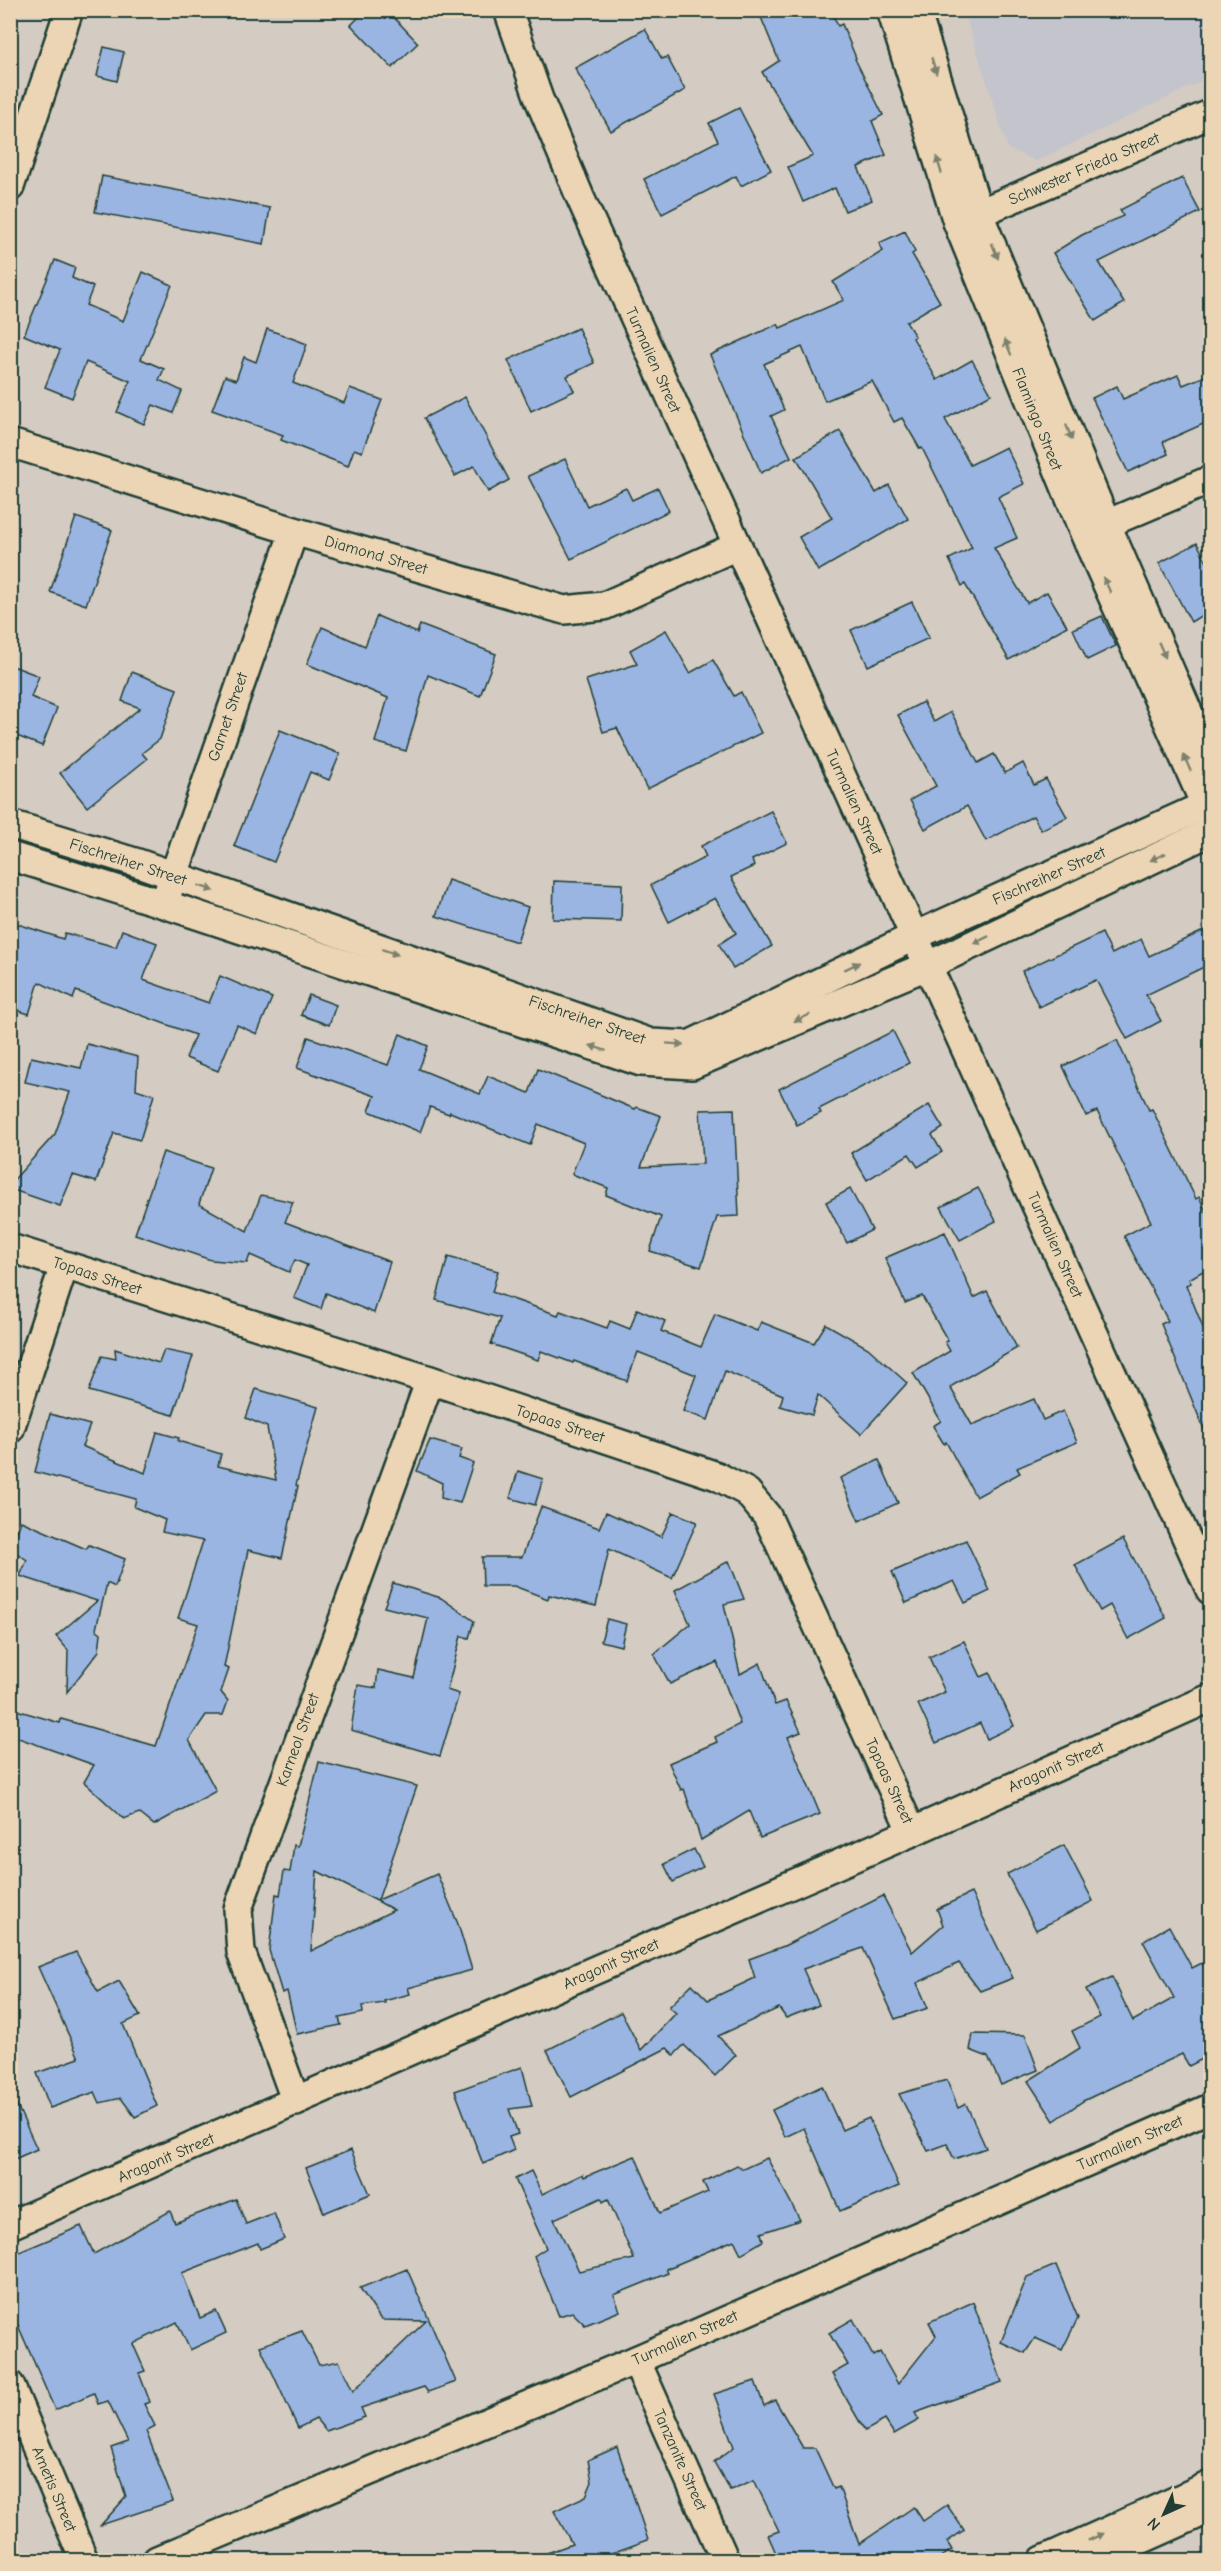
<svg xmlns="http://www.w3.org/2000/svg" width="1221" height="2571" font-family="'Comic Neue',sans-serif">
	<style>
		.built { fill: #c3c4cc }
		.building { fill: #9bb5e2; stroke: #1f3d34; stroke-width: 1.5; fill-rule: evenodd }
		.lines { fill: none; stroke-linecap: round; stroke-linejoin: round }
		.minor-casing { stroke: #1f3d34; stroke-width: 32 }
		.minor { stroke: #ecd5b4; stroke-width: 27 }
		.oneway { fill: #7b816e }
		.labels { text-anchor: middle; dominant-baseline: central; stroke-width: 4.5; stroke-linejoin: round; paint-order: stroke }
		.street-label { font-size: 16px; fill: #1f3d34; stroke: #ecd5b4 }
	</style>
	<rect width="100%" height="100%" fill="#d4cbc2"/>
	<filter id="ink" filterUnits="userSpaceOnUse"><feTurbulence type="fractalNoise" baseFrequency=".0167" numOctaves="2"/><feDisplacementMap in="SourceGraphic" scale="12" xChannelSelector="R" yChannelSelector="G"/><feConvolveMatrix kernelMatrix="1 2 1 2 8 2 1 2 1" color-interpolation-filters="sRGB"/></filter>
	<g filter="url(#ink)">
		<polygon class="built" points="964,11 1210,11 1210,77 1036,161 1008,149"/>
		<g class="building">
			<polygon points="366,10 387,10 418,43 392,68 351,25"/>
			<polygon points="758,10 831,10 838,26 842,24 856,58 855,59 883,115 872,121 886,155 858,167 872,200 845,211 835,188 803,202 788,167 813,156 762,72 779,61"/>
			<polygon points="645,29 662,59 667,57 685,90 611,131 575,68"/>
			<polygon points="104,47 124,52 117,81 97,76"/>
			<polygon points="739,108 771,170 741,186 736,176 662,214 644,179 718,141 709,123"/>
			<polygon points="102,176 270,208 264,244 95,212"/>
			<polygon points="1182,178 1200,212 1099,262 1124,303 1095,321 1053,253 1082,235 1123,216 1120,210"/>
			<polygon points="905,231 915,252 912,254 940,302 906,322 915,336 913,338 937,380 972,360 991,394 945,419 970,465 1006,447 1024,484 998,497 1017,538 994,548 1027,603 1047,592 1067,626 1009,660 965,584 962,586 949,559 972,548 922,448 920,449 902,418 894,422 872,381 825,401 802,347 764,364 784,410 771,416 791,457 761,473 710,355 778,324 780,328 844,300 833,282 883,251 879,243"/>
			<polygon points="55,260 75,268 72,278 93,287 86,305 123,321 143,272 172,285 141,359 164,369 159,380 182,391 173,413 153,405 144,424 117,412 130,381 86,362 72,398 45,387 60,350 24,335"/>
			<polygon points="578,328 594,363 567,376 574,391 531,411 508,360"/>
			<polygon points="267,329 307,344 293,383 344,403 350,388 382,400 362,452 354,449 348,466 281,440 283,435 212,410 225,376 236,380 244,357 256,362"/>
			<polygon points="1210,374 1210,421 1163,442 1168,454 1128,472 1092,398 1117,386 1123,399 1178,375 1183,385"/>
			<polygon points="465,397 509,480 488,492 474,466 455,476 424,418"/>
			<polygon points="840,431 876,493 889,485 908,519 818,571 799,537 832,518 796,457"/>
			<polygon points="565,459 587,506 626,488 632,500 658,488 669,511 571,559 528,476"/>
			<polygon points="76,517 112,530 86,605 50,592"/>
			<polygon points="1197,543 1210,568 1210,610 1191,622 1159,563"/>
			<polygon points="912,602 929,638 868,666 851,630"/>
			<polygon points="377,616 417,633 420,625 496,654 480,696 428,675 406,751 375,742 388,698 307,664 322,627 365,646"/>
			<polygon points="1102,616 1116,646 1087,660 1073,629"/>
			<polygon points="666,630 690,673 713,660 734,696 741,692 761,733 647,789 617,728 603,732 586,680 637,664 630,650"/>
			<polygon points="10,665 39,676 31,697 57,708 42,746 17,736 13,745 10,745"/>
			<polygon points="132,672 177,689 160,739 142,753 147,759 87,807 60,773 140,708 122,701"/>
			<polygon points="923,702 934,722 951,712 978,763 994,754 1005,773 1023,763 1034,785 1046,779 1067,817 1041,830 1033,816 986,841 967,806 925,829 910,800 936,786 898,715"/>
			<polygon points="280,730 340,754 329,780 310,772 274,862 234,846"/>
			<polygon points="771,811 787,843 752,860 754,866 731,877 772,946 733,969 719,944 736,933 715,898 669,922 651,885 706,857 701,846"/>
			<polygon points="448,880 528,907 517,942 436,916"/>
			<polygon points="554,881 622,884 621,921 553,919"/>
			<polygon points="15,923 63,939 65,933 116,947 122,930 157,943 143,980 209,1003 220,976 272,998 257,1034 237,1025 218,1071 186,1058 195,1035 76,991 73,999 39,982 29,1014 10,1008 10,941"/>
			<polygon points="1210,928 1210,964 1146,995 1161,1021 1127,1039 1096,980 1039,1007 1022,971 1102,933 1112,954 1141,939 1149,956"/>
			<polygon points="309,995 336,1005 329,1025 301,1015"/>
			<polygon points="893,1031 909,1063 819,1109 821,1113 797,1125 779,1089"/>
			<polygon points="400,1034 428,1046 419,1069 480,1094 488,1076 529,1093 538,1069 635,1109 637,1107 661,1116 641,1167 703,1164 700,1110 734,1109 739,1216 717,1217 701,1267 650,1251 661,1217 606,1195 608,1188 572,1174 584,1143 538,1124 530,1145 450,1112 449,1114 430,1107 420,1132 369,1111 375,1096 297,1068 308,1037 388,1065"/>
			<polygon points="1117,1040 1149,1110 1152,1109 1196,1199 1199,1197 1210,1219 1210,1267 1189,1279 1191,1283 1186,1285 1210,1345 1210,1444 1161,1324 1168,1321 1124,1236 1151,1222 1097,1111 1086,1116 1063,1066"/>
			<polygon points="87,1044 138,1057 136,1089 154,1095 140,1140 114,1133 96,1182 73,1175 60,1206 10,1189 10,1184 55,1134 70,1092 25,1082 31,1057 81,1068"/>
			<polygon points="929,1105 943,1128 932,1135 942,1152 918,1167 909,1154 867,1180 851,1153"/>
			<polygon points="163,1152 211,1168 199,1204 247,1231 261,1195 293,1202 285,1222 390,1262 374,1313 326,1293 321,1309 294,1298 307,1265 295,1260 289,1272 250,1255 247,1263 211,1260 135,1234"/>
			<polygon points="978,1188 996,1221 960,1240 941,1207"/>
			<polygon points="850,1189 872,1230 847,1243 826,1202"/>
			<polygon points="945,1232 974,1298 987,1291 1017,1348 950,1387 972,1425 1034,1399 1043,1420 1063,1411 1077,1442 1017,1468 1020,1473 976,1497 946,1442 944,1444 933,1426 941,1421 913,1373 950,1351 945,1342 948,1341 922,1296 905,1303 885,1258"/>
			<polygon points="448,1257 498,1271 492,1292 558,1315 560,1311 607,1328 610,1321 630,1329 637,1309 665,1321 661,1331 701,1347 715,1314 757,1331 761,1322 814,1343 826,1324 868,1348 907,1383 861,1434 818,1395 812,1415 780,1406 783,1395 725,1371 708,1420 683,1411 696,1375 638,1352 627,1381 574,1361 573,1363 541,1351 538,1360 491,1344 500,1318 436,1300"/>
			<polygon points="115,1349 159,1363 164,1350 193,1356 173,1415 89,1391 102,1356 116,1359"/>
			<polygon points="256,1389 318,1407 296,1485 298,1486 282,1558 248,1550 224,1667 229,1669 221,1692 228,1701 223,1715 206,1715 189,1740 216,1791 154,1825 139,1813 124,1819 84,1782 94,1765 10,1735 10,1708 60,1723 61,1719 156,1746 198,1624 178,1618 203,1541 162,1532 165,1520 134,1507 136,1499 35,1472 50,1414 90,1425 82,1446 145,1473 157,1432 179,1438 178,1441 221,1454 218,1466 276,1480 267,1427 246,1418"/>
			<polygon points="430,1440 462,1449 459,1458 473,1463 460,1503 441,1498 442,1483 417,1471"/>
			<polygon points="879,1460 898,1503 859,1521 840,1478"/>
			<polygon points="518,1471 543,1479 535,1505 510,1498"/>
			<polygon points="541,1507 599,1528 606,1512 661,1537 673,1512 697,1522 672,1578 609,1549 596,1606 549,1595 548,1599 514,1586 483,1586 482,1557 522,1557"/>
			<polygon points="21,1521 86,1549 89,1545 125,1559 115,1587 107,1583 96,1629 101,1633 99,1651 67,1692 68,1650 56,1636 97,1601 20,1576 27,1560 11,1549"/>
			<polygon points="1123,1539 1166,1618 1128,1639 1110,1605 1100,1611 1075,1565"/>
			<polygon points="966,1540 990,1591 965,1603 954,1581 906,1603 892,1572"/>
			<polygon points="729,1561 744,1599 724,1604 740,1674 760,1663 775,1705 786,1701 801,1732 788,1737 820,1814 760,1838 749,1811 701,1840 684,1789 681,1790 669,1763 717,1742 715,1737 740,1724 717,1662 670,1684 654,1654 690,1624 675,1590"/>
			<polygon points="393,1583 441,1598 474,1621 469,1638 461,1636 447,1690 459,1694 440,1756 351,1730 358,1685 376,1688 378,1670 414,1678 428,1618 384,1607"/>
			<polygon points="607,1619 626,1624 621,1646 601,1641"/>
			<polygon points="964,1641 981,1677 990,1673 1014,1726 987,1739 980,1723 936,1743 918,1704 945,1692 929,1657"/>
			<path d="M319 1762 417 1786 378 1900 437 1874 458 1924 472 1970 408 1988 410 1994 384 2001 385 2003 362 2006 363 2013 339 2018 341 2025 297 2034 287 1991 282 1993 269 1950 276 1894 280 1895 284 1871 290 1872 294 1845 298 1846ZM317 1871 377 1901 394 1910 311 1951Z"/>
			<polygon points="1064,1845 1093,1901 1036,1930 1007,1874"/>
			<polygon points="694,1849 703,1867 673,1882 664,1864"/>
			<polygon points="971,1893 1013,1978 980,1991 959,1963 917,1983 928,2008 895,2019 863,1948 803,1969 819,2005 786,2018 779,2008 718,2036 736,2055 715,2076 684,2045 674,2055 667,2048 571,2097 547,2050 621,2012 641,2050 676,2013 669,2007 692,1984 708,2000 755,1978 749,1959 784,1946 883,1896 912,1952 943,1925 937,1909"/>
			<polygon points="1169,1926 1192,1968 1202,1963 1210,1978 1210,2055 1189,2066 1182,2054 1083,2101 1054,2121 1028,2081 1080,2048 1072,2031 1100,2017 1086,1989 1112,1977 1133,2021 1174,1998 1143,1941"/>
			<polygon points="76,1952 98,1992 119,1981 140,2016 123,2024 157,2106 135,2117 121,2098 100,2103 95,2092 50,2108 37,2073 79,2058 38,1967"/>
			<polygon points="973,2034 1025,2035 1038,2070 1001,2085 988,2057 970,2050"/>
			<polygon points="522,2067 532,2106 509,2109 518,2134 509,2137 514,2150 483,2164 455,2091"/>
			<polygon points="947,2080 958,2108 966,2104 986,2148 954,2159 947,2144 928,2151 899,2094"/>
			<polygon points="822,2086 842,2130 869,2118 899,2186 840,2211 804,2128 785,2137 772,2110"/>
			<polygon points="10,2090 37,2149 10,2161"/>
			<polygon points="351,2150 370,2194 324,2213 306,2168"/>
			<path d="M635 2156 660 2213 708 2192 703 2182 737 2165 743 2169 767 2158 800 2220 761 2233 763 2241 741 2254 734 2240 666 2269 668 2273 614 2295 620 2311 585 2325 572 2312 559 2316 534 2256 546 2248 515 2179 531 2171 542 2194 583 2174 584 2177ZM601 2198 603 2202 608 2199 634 2259 579 2271 554 2219Z"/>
			<polygon points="236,2199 246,2224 274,2213 284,2239 260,2249 258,2243 182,2273 200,2318 216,2311 226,2333 190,2350 177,2322 133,2344 145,2371 139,2373 150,2402 144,2404 155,2426 146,2431 173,2501 101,2525 126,2497 111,2448 128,2442 108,2401 98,2404 94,2393 55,2410 10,2307 10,2256 81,2226 94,2254 170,2211 175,2223"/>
			<polygon points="1056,2265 1078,2318 1062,2350 1035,2338 1025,2353 1001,2342 1027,2277"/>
			<polygon points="407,2269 456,2382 428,2392 424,2387 361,2408 365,2417 326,2431 316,2419 298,2428 260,2346 302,2331 319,2365 339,2361 353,2391 426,2321 381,2320 360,2288"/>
			<polygon points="973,2302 1002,2382 915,2413 919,2420 894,2434 885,2420 865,2431 832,2374 848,2365 829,2333 853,2319 873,2356 880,2352 898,2384 936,2336 929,2322"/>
			<polygon points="755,2381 764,2406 775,2400 803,2448 815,2448 834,2489 839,2487 859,2544 914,2507 923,2521 947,2505 964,2530 947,2542 952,2550 936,2560 779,2560 768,2535 779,2531 754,2480 730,2490 714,2462 734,2447 714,2394"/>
			<polygon points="617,2447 648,2540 592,2560 533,2560 533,2558 572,2544 554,2511 586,2496 592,2482 588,2460"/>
		</g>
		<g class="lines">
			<defs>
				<g id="minor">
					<polyline points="508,10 539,99 580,197 1210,1590"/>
					<polyline points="891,10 957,222 1084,533 1210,816"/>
					<polyline points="916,10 979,214 1107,525 1210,762"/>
					<polyline points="10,187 69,10"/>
					<polyline points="963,220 1210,114"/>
					<polyline points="10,443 294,531 564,610 604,606 737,546"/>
					<polyline points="1090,531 1210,480"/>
					<polyline points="10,824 138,863 651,1043 689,1045 915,936 1210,803"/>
					<polyline points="10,856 164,904 641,1062 692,1065 929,965 1210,832"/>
					<polyline points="168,892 294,531"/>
					<polyline points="10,1248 430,1380 717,1476 747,1492 767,1516 912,1832"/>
					<polyline points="10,1429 64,1266"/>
					<polyline points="296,2102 241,1952 238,1909 430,1380"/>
					<polyline points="10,2225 912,1832 1210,1698"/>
					<polyline points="636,2360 725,2560"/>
					<polyline points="10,2385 84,2560"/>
					<polyline points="157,2560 636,2360 1210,2108"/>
					<polyline points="1043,2560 1210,2485"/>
					<polyline points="1096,2560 1210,2509"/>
				</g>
			</defs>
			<use href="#minor" class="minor-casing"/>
			<use href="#minor" class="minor"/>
		</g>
		<defs><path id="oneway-solid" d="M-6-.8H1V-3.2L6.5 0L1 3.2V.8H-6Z" transform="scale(1.5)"/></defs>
		<g class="oneway">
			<use href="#oneway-solid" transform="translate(934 66) rotate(73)"/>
			<use href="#oneway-solid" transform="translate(939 165) rotate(-107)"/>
			<use href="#oneway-solid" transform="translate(995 251) rotate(68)"/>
			<use href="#oneway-solid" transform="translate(1008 347) rotate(-112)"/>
			<use href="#oneway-solid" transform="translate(1069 432) rotate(68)"/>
			<use href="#oneway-solid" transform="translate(1107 585) rotate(-114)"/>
			<use href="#oneway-solid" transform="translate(1162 650) rotate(66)"/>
			<use href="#oneway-solid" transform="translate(1187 763) rotate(-114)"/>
			<use href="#oneway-solid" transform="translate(1158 857) rotate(155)"/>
			<use href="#oneway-solid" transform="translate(206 888) rotate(19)"/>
			<use href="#oneway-solid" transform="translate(981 940) rotate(155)"/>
			<use href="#oneway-solid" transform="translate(390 952) rotate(19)"/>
			<use href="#oneway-solid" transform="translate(852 966) rotate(-26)"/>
			<use href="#oneway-solid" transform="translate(802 1018) rotate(157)"/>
			<use href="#oneway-solid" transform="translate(675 1044) rotate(4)"/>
			<use href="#oneway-solid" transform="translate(598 1048) rotate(-162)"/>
			<use href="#oneway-solid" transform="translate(1096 2537) rotate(-24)"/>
		</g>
	</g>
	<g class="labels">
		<g class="street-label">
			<text transform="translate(1084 169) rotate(-23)">Schwester Frieda Street</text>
			<text transform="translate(653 360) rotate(66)">Turmalien Street</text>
			<text transform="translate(1037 419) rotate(68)">Flamingo Street</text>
			<text transform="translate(376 555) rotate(16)">Diamond Street</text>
			<text transform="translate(228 717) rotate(-71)">Garnet Street</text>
			<text transform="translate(854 802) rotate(65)">Turmalien Street</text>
			<text transform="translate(128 862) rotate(18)">Fischreiher Street</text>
			<text transform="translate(1049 876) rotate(-24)">Fischreiher Street</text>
			<text transform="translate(587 1020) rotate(19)">Fischreiher Street</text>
			<text transform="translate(1055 1245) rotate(66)">Turmalien Street</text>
			<text transform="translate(97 1276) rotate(18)">Topaas Street</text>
			<text transform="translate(560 1424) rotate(18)">Topaas Street</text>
			<text transform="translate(298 1740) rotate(-70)">Karneol Street</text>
			<text transform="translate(1056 1767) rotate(-24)">Aragonit Street</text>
			<text transform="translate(889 1781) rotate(65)">Topaas Street</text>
			<text transform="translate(611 1964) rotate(-24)">Aragonit Street</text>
			<text transform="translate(1130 2143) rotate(-24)">Turmalien Street</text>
			<text transform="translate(166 2158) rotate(-23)">Aragonit Street</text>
			<text transform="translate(685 2338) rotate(-24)">Turmalien Street</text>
			<text transform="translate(680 2460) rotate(66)">Tanzanite Street</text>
			<text transform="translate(54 2489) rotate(67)">Ametis Street</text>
		</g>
	</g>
	<rect width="1221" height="2571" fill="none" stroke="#ecd5b4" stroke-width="36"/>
	<rect x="18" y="18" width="1185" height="2535" fill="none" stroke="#1f3d34" stroke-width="2" filter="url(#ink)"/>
	<g transform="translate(1164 2514) rotate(225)" stroke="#ecd5b4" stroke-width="4.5" paint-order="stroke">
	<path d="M0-4.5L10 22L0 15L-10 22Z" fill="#1f3d34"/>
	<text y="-9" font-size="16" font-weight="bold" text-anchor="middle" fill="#1f3d34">N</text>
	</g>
</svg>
